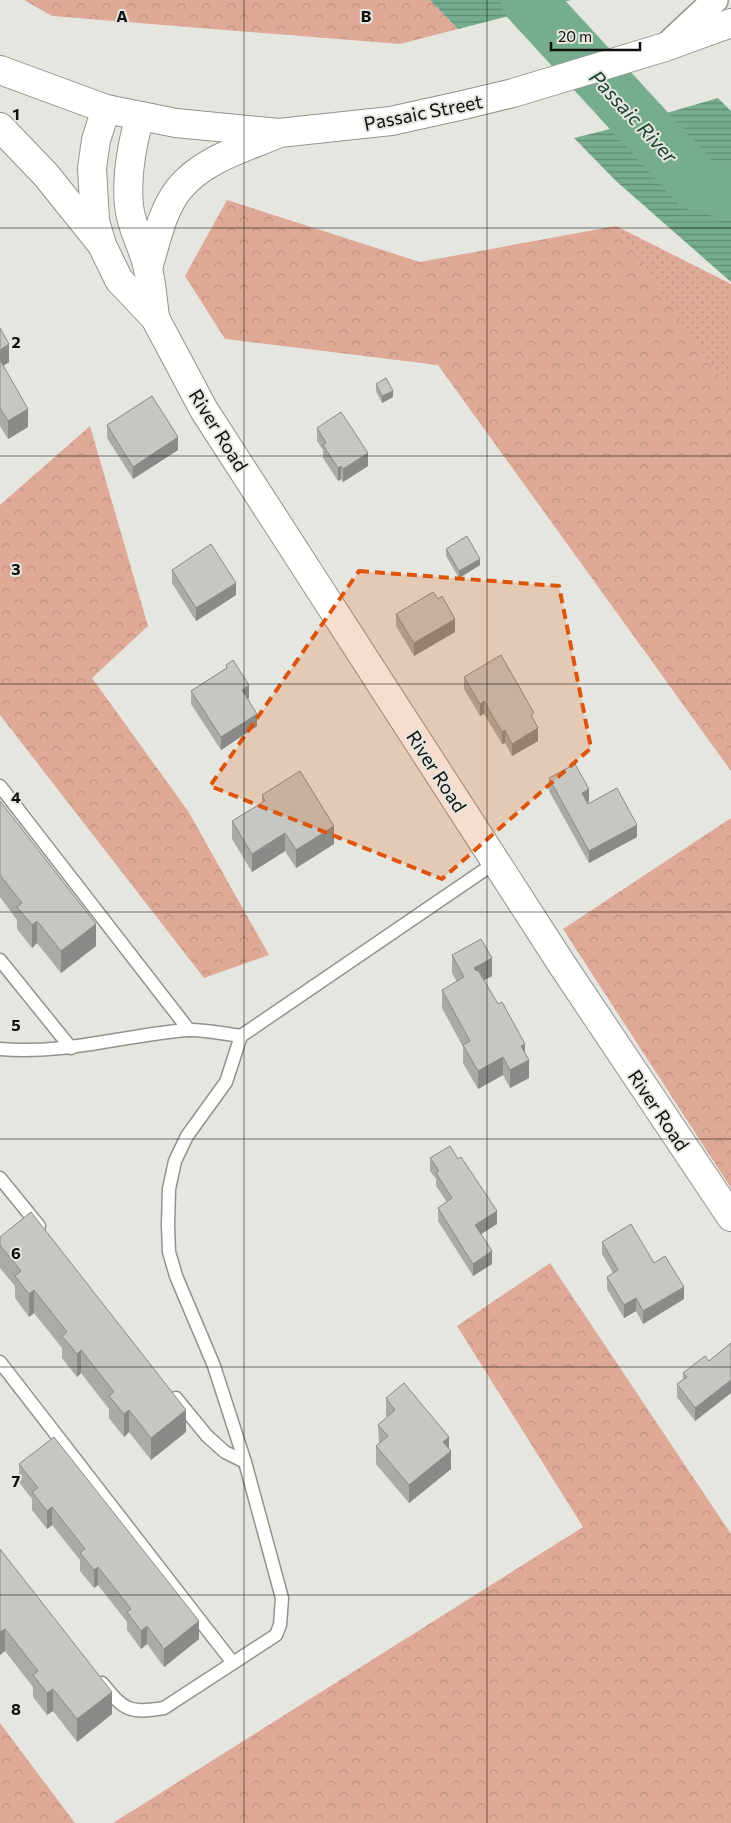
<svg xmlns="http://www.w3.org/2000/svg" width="731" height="1823" font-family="Commissioner,sans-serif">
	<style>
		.grass { fill: url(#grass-dots) }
		.forest { fill: url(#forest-crowns) }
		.water { fill: url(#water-rules) }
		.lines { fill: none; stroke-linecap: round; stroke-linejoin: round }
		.river { stroke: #76ad90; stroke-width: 54 }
		.lane-casing { stroke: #93938e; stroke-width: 15 }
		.street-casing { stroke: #93938e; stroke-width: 28 }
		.secondary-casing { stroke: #93938e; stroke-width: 30 }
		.lane { stroke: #fff; stroke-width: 12 }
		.street { stroke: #fff; stroke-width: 25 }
		.secondary { stroke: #fff; stroke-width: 28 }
		.wall { fill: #a9aba7 }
		.shaded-wall { fill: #898b88 }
		.building { fill: #c4c7c2; stroke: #898b88 }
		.marked { fill: #dd550c; fill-opacity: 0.2; stroke: #dd550c; stroke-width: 4; stroke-dasharray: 10 6; stroke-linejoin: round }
		.grid { fill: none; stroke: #0f0f0d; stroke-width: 1; stroke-opacity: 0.55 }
		.labels { text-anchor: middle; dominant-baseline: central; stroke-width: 4; stroke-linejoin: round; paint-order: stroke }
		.street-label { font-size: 19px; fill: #0f0f0d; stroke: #e6e6e0 }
		.water-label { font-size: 20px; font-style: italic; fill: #16422e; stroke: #e6e6e0 }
		.grid-label { font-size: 16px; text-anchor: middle; font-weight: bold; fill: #0f0f0d; stroke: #e6e6e0; stroke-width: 4; stroke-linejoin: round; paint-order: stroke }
	</style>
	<defs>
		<pattern id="grass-dots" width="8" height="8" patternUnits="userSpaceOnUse" patternTransform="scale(1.25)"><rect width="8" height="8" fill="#dfa997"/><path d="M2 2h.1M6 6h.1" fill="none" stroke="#be9081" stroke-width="1.8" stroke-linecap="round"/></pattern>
		<pattern id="forest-crowns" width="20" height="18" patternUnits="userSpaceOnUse" patternTransform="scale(1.25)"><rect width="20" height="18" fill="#dfa997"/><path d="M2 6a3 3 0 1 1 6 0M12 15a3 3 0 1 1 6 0" fill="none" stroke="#be9081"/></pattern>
		<pattern id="water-rules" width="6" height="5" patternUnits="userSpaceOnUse" patternTransform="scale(1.25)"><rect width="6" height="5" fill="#76ad90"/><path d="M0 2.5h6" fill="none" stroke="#5f8b74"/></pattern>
	</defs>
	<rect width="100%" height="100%" fill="#e6e6e0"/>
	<polygon class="grass" points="616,226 731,284 731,399"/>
	<g class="forest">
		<polygon points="24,0 430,0 458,29 400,44 52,16"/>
		<polygon points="227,200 420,262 616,226 731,394 731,771 438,365 225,339 185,276"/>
		<polygon points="90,426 148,626 92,678 188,811 269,955 204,978 0,715 0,505"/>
		<polygon points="731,818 731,1188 563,929"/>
		<polygon points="550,1263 731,1534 731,1823 113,1823 583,1527 457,1326"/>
		<polygon points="0,1723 75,1823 0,1823"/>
	</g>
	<g class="water">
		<polygon points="430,0 571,0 458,29"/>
		<polygon points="718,98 731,111 731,282 616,181 574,138 622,126"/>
	</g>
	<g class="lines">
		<polyline class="river" points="528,0 697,184 731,193"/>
		<defs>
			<g id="lane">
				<polyline points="0,786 189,1030"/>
				<polyline points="0,960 71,1048"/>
				<path d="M0 1049C64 1055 125 1035 187 1030 204 1029 224 1034 241 1036"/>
				<polyline points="0,1178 39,1226"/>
				<polyline points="0,1362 233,1663"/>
				<polyline points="176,1398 207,1436 225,1452 245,1462"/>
				<path d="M102 1683C124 1710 129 1714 164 1708L276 1635 280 1625 282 1598 245 1462 214 1366 176 1276 169 1252 168 1225 169 1189 175 1161 187 1136 226 1082 241 1036 496 862"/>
			</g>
			<polyline id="street" points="666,46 715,0"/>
			<g id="secondary">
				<polyline points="0,70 106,109 176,123 279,133 391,121 459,106 513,93 665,47 731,23"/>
				<polyline points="106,109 96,140 92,168 95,221 102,245 119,280 155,318 204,410 561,963 731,1217"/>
				<path d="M140 116C132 144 126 176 129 206 131 228 144 248 148 269 152 284 153 302 155 318"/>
				<polyline points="0,127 46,175 99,241"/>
				<path d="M148 268C156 242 162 210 179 189 202 160 244 148 277 134"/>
			</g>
		</defs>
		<use href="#lane" class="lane-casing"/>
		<use href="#street" class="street-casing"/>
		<use href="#secondary" class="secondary-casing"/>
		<use href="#lane" class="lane"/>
		<use href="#street" class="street"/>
		<use href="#secondary" class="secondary"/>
	</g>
	<g class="wall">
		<polygon points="0,328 9,362 3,366 28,427 8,439 0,426"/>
		<polygon points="376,384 393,397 382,403 376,391"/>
		<polygon points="107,425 178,450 133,479 107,438"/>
		<polygon points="317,428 368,466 343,482 341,479 338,481 323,458 323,450 317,441"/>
		<polygon points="446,549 480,565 459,578 446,556"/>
		<polygon points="172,570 236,595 196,621 172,583"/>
		<polygon points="438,599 455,632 414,656 396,626 396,614"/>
		<polygon points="226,665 249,698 247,699 257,726 221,750 191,704 191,691 226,668"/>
		<polygon points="464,677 534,720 538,741 512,756 505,743 502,744 484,714 480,716 464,689"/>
		<polygon points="549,778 589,802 587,803 588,804 637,837 589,863 549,791"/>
		<polygon points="262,795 334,844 296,868 285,851 252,872 232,839 232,821 262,803"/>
		<polygon points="0,801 96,946 61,973 37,943 32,948 17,929 17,920 0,897"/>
		<polygon points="452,955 492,976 484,980 525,1054 529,1078 510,1088 503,1075 478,1089 463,1063 463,1047 442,1008 442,990 457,982 452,973"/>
		<polygon points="430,1158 497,1224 481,1234 492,1264 473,1276 438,1221 438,1208 447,1202 436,1186 436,1179 430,1171"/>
		<polygon points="0,1237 186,1432 151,1460 129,1432 124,1437 109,1418 109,1409 81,1373 77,1377 62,1358 62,1348 34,1313 29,1317 15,1298 15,1286 0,1268"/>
		<polygon points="602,1242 654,1263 684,1299 643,1324 636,1311 624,1318 607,1289 607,1277 613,1273 602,1254"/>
		<polygon points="731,1343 731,1393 695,1421 677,1397 677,1384 683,1380 683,1373 709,1361"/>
		<polygon points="386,1398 449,1449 451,1469 409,1503 376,1464 376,1446 379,1443 378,1425 387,1417 386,1416"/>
		<polygon points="19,1464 199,1639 164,1667 147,1644 141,1649 127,1630 127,1622 98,1585 94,1588 80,1571 80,1560 52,1525 47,1529 32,1510 32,1499 19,1482"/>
		<polygon points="0,1549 112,1714 77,1742 53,1711 47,1715 33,1697 33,1687 5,1651 0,1655"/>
	</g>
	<g class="shaded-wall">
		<polygon points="9,344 9,362 0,368 0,350"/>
		<polygon points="393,391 393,397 382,403 382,396"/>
		<polygon points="28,409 28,427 8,439 8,421"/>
		<polygon points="178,437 178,450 133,479 133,467"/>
		<polygon points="368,453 368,466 343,482 343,469"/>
		<polygon points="341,466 341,479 338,481 338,468"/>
		<polygon points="480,559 480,565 459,578 459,571"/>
		<polygon points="236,583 236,595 196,621 196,608"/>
		<polygon points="455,619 455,632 414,656 414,643"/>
		<polygon points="249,685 249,698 242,703 242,690"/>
		<polygon points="484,701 484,714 480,716 480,704"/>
		<polygon points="257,714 257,726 221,750 221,737"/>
		<polygon points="538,728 538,741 512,756 512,744"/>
		<polygon points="505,730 505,743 502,744 502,732"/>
		<polygon points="589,789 589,802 582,806 582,793"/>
		<polygon points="637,825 637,837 589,863 589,851"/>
		<polygon points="334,826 334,844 296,868 296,850"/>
		<polygon points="285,833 285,851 252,872 252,854"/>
		<polygon points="37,921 37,943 32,948 32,925"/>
		<polygon points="96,924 96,946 61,973 61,951"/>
		<polygon points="492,958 492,976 474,986 474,968"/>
		<polygon points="525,1044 525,1062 521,1046"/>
		<polygon points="503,1057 503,1075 478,1089 478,1071"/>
		<polygon points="529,1060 529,1078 510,1088 510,1070"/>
		<polygon points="497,1211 497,1224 475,1238 475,1225"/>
		<polygon points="492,1251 492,1264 473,1276 473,1264"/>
		<polygon points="684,1287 684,1299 643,1324 643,1311"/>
		<polygon points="34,1290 34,1313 29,1317 29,1294"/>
		<polygon points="636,1298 636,1311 624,1318 624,1305"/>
		<polygon points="81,1350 81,1373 77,1377 77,1354"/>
		<polygon points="731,1380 731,1393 695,1421 695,1408"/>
		<polygon points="129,1410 129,1432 124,1437 124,1414"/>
		<polygon points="186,1410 186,1432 151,1460 151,1438"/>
		<polygon points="449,1437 449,1452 451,1451 451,1469 409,1503 409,1485 443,1442"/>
		<polygon points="52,1507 52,1525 47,1529 47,1511"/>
		<polygon points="98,1567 98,1585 94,1588 94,1570"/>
		<polygon points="199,1621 199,1639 164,1667 164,1649"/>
		<polygon points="147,1626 147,1644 141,1649 141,1631"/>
		<polygon points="5,1629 5,1651 0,1655 0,1632"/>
		<polygon points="53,1689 53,1711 47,1715 47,1693"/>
		<polygon points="112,1692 112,1714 77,1742 77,1719"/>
	</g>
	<g class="building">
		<polygon points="0,328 9,344 0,350"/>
		<polygon points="0,360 28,409 8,421 0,408"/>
		<polygon points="386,378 393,391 382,396 376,384"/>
		<polygon points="152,396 178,437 133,467 107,425"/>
		<polygon points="341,412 368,453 343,469 341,466 338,468 323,445 326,443 317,428"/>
		<polygon points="467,536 480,559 459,571 446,549"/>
		<polygon points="211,544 236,583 196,608 172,570"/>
		<polygon points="433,592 438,599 442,596 455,619 414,643 396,614"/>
		<polygon points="501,655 534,713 531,715 538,728 512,744 505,730 502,732 484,701 480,704 464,677"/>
		<polygon points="233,660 249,685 242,690 257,714 221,737 191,691 227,668 226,665"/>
		<polygon points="575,764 589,789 582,793 588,804 617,788 637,825 589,851 549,778"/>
		<polygon points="300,771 334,826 296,850 285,833 252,854 232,821 265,801 262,795"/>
		<polygon points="0,801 96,924 61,951 37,921 32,925 17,907 22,903 0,875"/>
		<polygon points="481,939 492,958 474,968 476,971 478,970 498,1004 502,1002 525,1044 521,1046 529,1060 510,1070 503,1057 478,1071 463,1045 470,1041 442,990 464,977 452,955"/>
		<polygon points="450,1146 458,1159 461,1157 497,1211 475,1225 492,1251 473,1264 438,1208 452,1198 436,1173 439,1171 430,1158"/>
		<polygon points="31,1212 186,1410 151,1438 129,1410 124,1414 109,1396 114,1392 81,1350 77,1354 62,1336 67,1332 34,1290 29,1294 15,1276 21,1271 0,1245 0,1237"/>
		<polygon points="631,1224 654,1263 665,1256 684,1287 643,1311 636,1298 624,1305 607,1277 618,1270 602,1242"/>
		<polygon points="731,1343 731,1380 695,1408 677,1384 687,1377 683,1373 705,1356 709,1361"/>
		<polygon points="404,1383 449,1437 443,1442 451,1451 409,1485 376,1446 388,1436 378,1425 395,1410 386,1398"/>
		<polygon points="54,1437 199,1621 164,1649 147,1626 141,1631 127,1612 131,1609 98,1567 94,1570 80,1553 85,1549 52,1507 47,1511 32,1492 38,1488 19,1464"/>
		<polygon points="0,1549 112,1692 77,1719 53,1689 47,1693 33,1675 38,1671 5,1629 0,1632"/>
	</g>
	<path class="marked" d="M359 571 559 586 591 748 442 879 210 786Z"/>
	<path class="grid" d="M244 0V1823M487 0V1823M0 228H731M0 456H731M0 684H731M0 912H731M0 1139H731M0 1367H731M0 1595H731"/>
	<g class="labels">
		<g class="street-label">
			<text transform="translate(423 112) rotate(-11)">Passaic Street</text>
			<text transform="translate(219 430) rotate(58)">River Road</text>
			<text transform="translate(437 771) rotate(57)">River Road</text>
			<text transform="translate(659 1110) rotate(56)">River Road</text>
		</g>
		<g class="water-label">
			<text transform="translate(634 116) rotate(47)">Passaic River</text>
		</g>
	</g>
	<g class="grid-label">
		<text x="122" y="22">A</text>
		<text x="366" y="22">B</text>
		<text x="16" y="120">1</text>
		<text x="16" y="348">2</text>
		<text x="16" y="575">3</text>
		<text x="16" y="803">4</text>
		<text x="16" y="1031">5</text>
		<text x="16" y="1259">6</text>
		<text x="16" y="1487">7</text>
		<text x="16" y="1715">8</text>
	</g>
	<path d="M551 42v8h89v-8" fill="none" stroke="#0f0f0d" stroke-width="2.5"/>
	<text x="558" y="42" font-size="15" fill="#0f0f0d" stroke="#e6e6e0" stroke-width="4" paint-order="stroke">20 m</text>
</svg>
